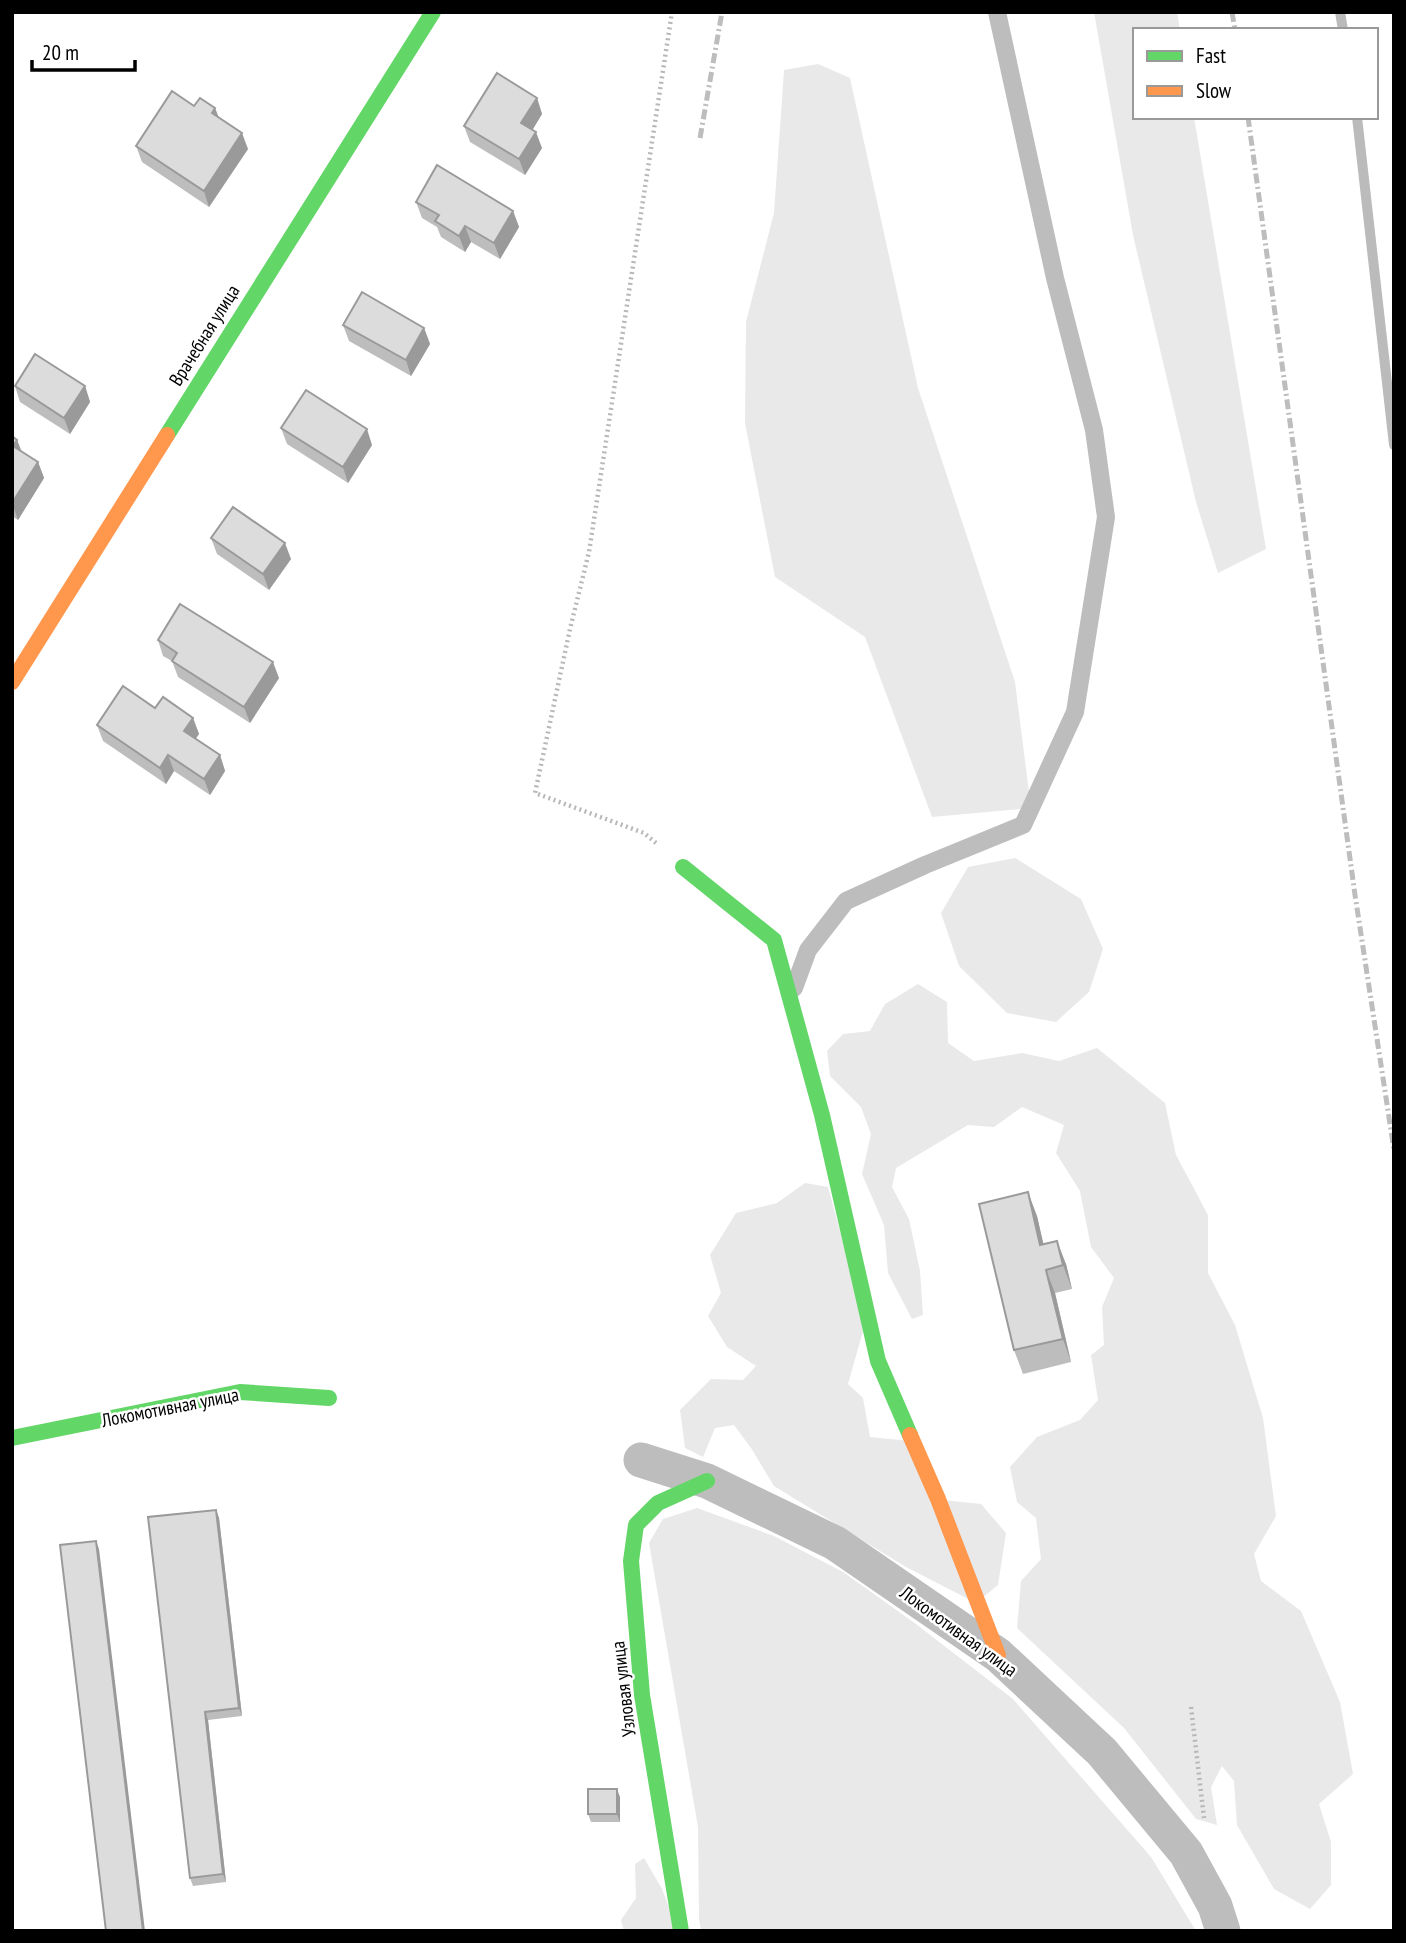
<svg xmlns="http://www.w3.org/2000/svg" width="1406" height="1943" font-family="'PT Sans Narrow',sans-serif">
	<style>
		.green { fill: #e9e9e9 }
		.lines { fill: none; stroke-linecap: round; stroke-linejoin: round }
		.stream { stroke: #bbb; stroke-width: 10 }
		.path { stroke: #b8b8b8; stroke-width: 4.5; stroke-dasharray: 2 3.5; stroke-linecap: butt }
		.lane { stroke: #bdbdbd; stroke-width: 18 }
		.street { stroke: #bdbdbd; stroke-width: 35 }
		.fast { stroke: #63d668; stroke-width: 16 }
		.slow { stroke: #ff974d; stroke-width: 16 }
		.rail { stroke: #bdbdbd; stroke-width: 5; stroke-dasharray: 10 3.5 2 3.5; stroke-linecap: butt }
		.wall { fill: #bdbdbd }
		.shaded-wall { fill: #9a9a9a }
		.building { fill: #dcdcdc; stroke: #9a9a9a; stroke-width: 2 }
		.labels { text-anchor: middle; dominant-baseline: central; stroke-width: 5; stroke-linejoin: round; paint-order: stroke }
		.street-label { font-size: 19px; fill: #000; stroke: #fff }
	</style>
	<rect width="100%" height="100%" fill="#fff"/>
	<g class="green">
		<polygon points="1094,12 1177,12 1180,30 1135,30 1135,117 1194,117 1266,549 1218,573 1196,502 1133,235"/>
		<polygon points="818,64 850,78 918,388 1015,682 1031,808 932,817 865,637 775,577 745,423 746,322 774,213 784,70"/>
		<polygon points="1015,858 1081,899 1103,949 1089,992 1056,1022 1007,1013 959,966 941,913 968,867"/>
		<polygon points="918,984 947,1002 948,1043 974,1061 1022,1053 1059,1061 1097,1048 1165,1103 1176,1155 1208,1215 1208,1273 1235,1325 1263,1418 1276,1516 1254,1554 1261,1581 1301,1611 1340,1702 1353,1774 1319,1804 1331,1842 1331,1885 1310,1909 1274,1889 1237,1825 1234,1781 1222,1766 1211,1787 1217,1825 1196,1819 1124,1728 1017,1628 1021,1581 1041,1559 1036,1518 1017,1502 1010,1467 1037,1437 1080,1420 1098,1400 1091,1355 1104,1345 1102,1307 1114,1278 1091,1247 1080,1191 1056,1153 1064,1125 1022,1107 994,1127 968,1125 896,1168 892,1187 909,1219 920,1271 923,1315 912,1319 888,1273 884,1225 862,1174 871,1134 861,1107 830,1076 827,1051 843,1034 870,1031 885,1004"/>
		<polygon points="805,1183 828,1187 865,1324 848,1384 863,1398 870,1437 910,1441 943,1500 981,1504 1006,1533 998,1585 976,1603 906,1567 774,1486 751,1448 734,1425 715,1428 703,1457 685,1448 680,1410 711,1379 743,1380 756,1366 727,1347 708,1316 721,1293 710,1255 736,1213 777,1203"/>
		<polygon points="697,1508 774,1536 843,1572 916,1624 1013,1699 1151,1857 1196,1931 701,1931 699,1918 698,1827 649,1543 663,1519"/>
		<polygon points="644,1858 662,1889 678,1931 624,1931 621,1920 636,1898 635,1864"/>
	</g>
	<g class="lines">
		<g class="stream">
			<polyline points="1340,12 1343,30"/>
			<polyline points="1357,117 1394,445"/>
		</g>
		<g class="path">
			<polyline points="656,843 644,833 535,793 570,629 589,552 672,12"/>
			<polyline points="1191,1707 1204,1818"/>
		</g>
		<polyline class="lane" points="794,988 808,950 846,901 925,865 1023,825 1075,712 1106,517 1094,430 1055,278 997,12"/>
		<polyline class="street" points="641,1460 707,1481 835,1543 998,1655 1102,1752 1186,1853 1215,1906 1223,1931"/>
		<g class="fast">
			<polyline points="167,435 433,12"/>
			<polyline points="683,867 774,940 822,1115 878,1361 910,1435"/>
			<polyline points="12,1438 240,1392 329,1398"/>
			<polyline points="681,1931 642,1695 631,1561 636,1525 658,1503 707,1481"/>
		</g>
		<g class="slow">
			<polyline points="12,682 167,435"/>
			<polyline points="910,1435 938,1499 998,1655"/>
		</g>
		<g class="rail">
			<polyline points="1232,12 1235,30"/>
			<polyline points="1248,117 1355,895 1394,1150"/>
			<polyline points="700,138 722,12"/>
		</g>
	</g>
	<g class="wall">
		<polygon points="537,98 542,114 532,130 542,148 525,175 470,142 464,126"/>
		<polygon points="194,106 215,108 219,118 248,149 209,207 142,162 136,146"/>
		<polygon points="416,202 513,211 519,227 500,259 471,242 465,252 441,237 437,227 422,218"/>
		<polygon points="343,325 424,328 430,344 411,376 349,341"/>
		<polygon points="15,386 85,386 90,402 70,434 20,402"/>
		<polygon points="281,428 372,445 348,483 287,444"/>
		<polygon points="12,436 17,440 22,452 38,462 44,478 18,520 12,516"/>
		<polygon points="211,538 291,559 269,590 217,554"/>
		<polygon points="158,640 279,678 250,723 178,677 172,661 163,656"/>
		<polygon points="155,708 193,718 199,734 195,739 220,755 225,771 210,795 174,771 166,784 103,741 97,725"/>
		<polygon points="1037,1216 1043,1244 1066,1264 1072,1289 1055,1293 1071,1362 1023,1374 1014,1350"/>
		<polygon points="216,1510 219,1518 242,1716 208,1720 226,1882 193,1886 190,1878"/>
		<polygon points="620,1797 620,1822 591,1822 588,1814"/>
	</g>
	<g class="shaded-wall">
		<polygon points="537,98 542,114 527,139 521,123"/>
		<polygon points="215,108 221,124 212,113"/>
		<polygon points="536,132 542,148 525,175 519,159"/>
		<polygon points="242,133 248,149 209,207 204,191"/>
		<polygon points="513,211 519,227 500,259 494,243"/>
		<polygon points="465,226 471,242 465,252 459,236"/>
		<polygon points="424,328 430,344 411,376 406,360"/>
		<polygon points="85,386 90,402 70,434 64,418"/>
		<polygon points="367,429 372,445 348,483 343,467"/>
		<polygon points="17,440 23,456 13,446"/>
		<polygon points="38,462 44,478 18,520 12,503"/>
		<polygon points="285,543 291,559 269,590 263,574"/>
		<polygon points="273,662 279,678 250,723 244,707"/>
		<polygon points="193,718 199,734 190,747 184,731"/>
		<polygon points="168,755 174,771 166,784 160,768"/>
		<polygon points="220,755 225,771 210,795 204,779"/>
		<polygon points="1028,1192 1037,1216 1049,1268 1040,1245"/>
		<polygon points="1057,1241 1066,1264 1072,1289 1063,1265"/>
		<polygon points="1046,1270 1055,1293 1071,1362 1063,1339"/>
		<polygon points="216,1510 219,1518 242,1716 239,1708"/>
		<polygon points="96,1541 99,1549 145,1931 143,1931"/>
		<polygon points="205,1712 208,1720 226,1882 223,1874"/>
		<polygon points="617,1789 620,1797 620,1822 617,1814"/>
	</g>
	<g class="building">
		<polygon points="497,73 537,98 521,123 536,132 519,159 464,126"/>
		<polygon points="172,91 194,106 200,98 215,108 212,113 242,133 204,191 136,146"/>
		<polygon points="437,165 513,211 494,243 465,226 459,236 435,221 439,215 416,202"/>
		<polygon points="362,292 424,328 406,360 343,325"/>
		<polygon points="35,354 85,386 64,418 15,386"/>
		<polygon points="306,390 367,429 343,467 281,428"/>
		<polygon points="12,436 17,440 13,446 38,462 12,503"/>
		<polygon points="233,507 285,543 263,574 211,538"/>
		<polygon points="180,604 273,662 244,707 172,661 177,653 158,640"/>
		<polygon points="123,686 155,708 163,697 193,718 184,731 220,755 204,779 168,755 160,768 97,725"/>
		<polygon points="1028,1192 1040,1245 1057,1241 1063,1265 1046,1270 1063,1339 1014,1350 979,1204"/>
		<polygon points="216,1510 239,1708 205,1712 223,1874 190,1878 148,1517"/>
		<polygon points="96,1541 143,1931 106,1931 60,1545"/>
		<rect x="588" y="1789" width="29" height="25"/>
	</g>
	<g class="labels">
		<g class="street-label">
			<text transform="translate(204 335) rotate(-58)">Врачебная улица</text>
			<text transform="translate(170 1407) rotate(-11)">Локомотивная улица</text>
			<text transform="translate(959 1631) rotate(36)">Локомотивная улица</text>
			<text transform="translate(623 1689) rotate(-97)">Узловая улица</text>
		</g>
	</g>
	<rect width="1406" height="1943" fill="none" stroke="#000000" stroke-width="28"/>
	<rect x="1133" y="28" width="245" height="91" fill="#ffffff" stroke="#999999" stroke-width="2"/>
	<rect x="1147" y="51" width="35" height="10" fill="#63d668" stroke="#999999" stroke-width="2"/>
	<text x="1196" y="63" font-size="21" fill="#000000">Fast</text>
	<rect x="1147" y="86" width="35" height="10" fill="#ff974d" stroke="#999999" stroke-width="2"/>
	<text x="1196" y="98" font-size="21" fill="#000000">Slow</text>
	<path d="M32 60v10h103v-10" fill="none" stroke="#000000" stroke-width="3.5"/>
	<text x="42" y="60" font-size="21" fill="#000000" stroke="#ffffff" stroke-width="5" paint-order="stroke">20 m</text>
</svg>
